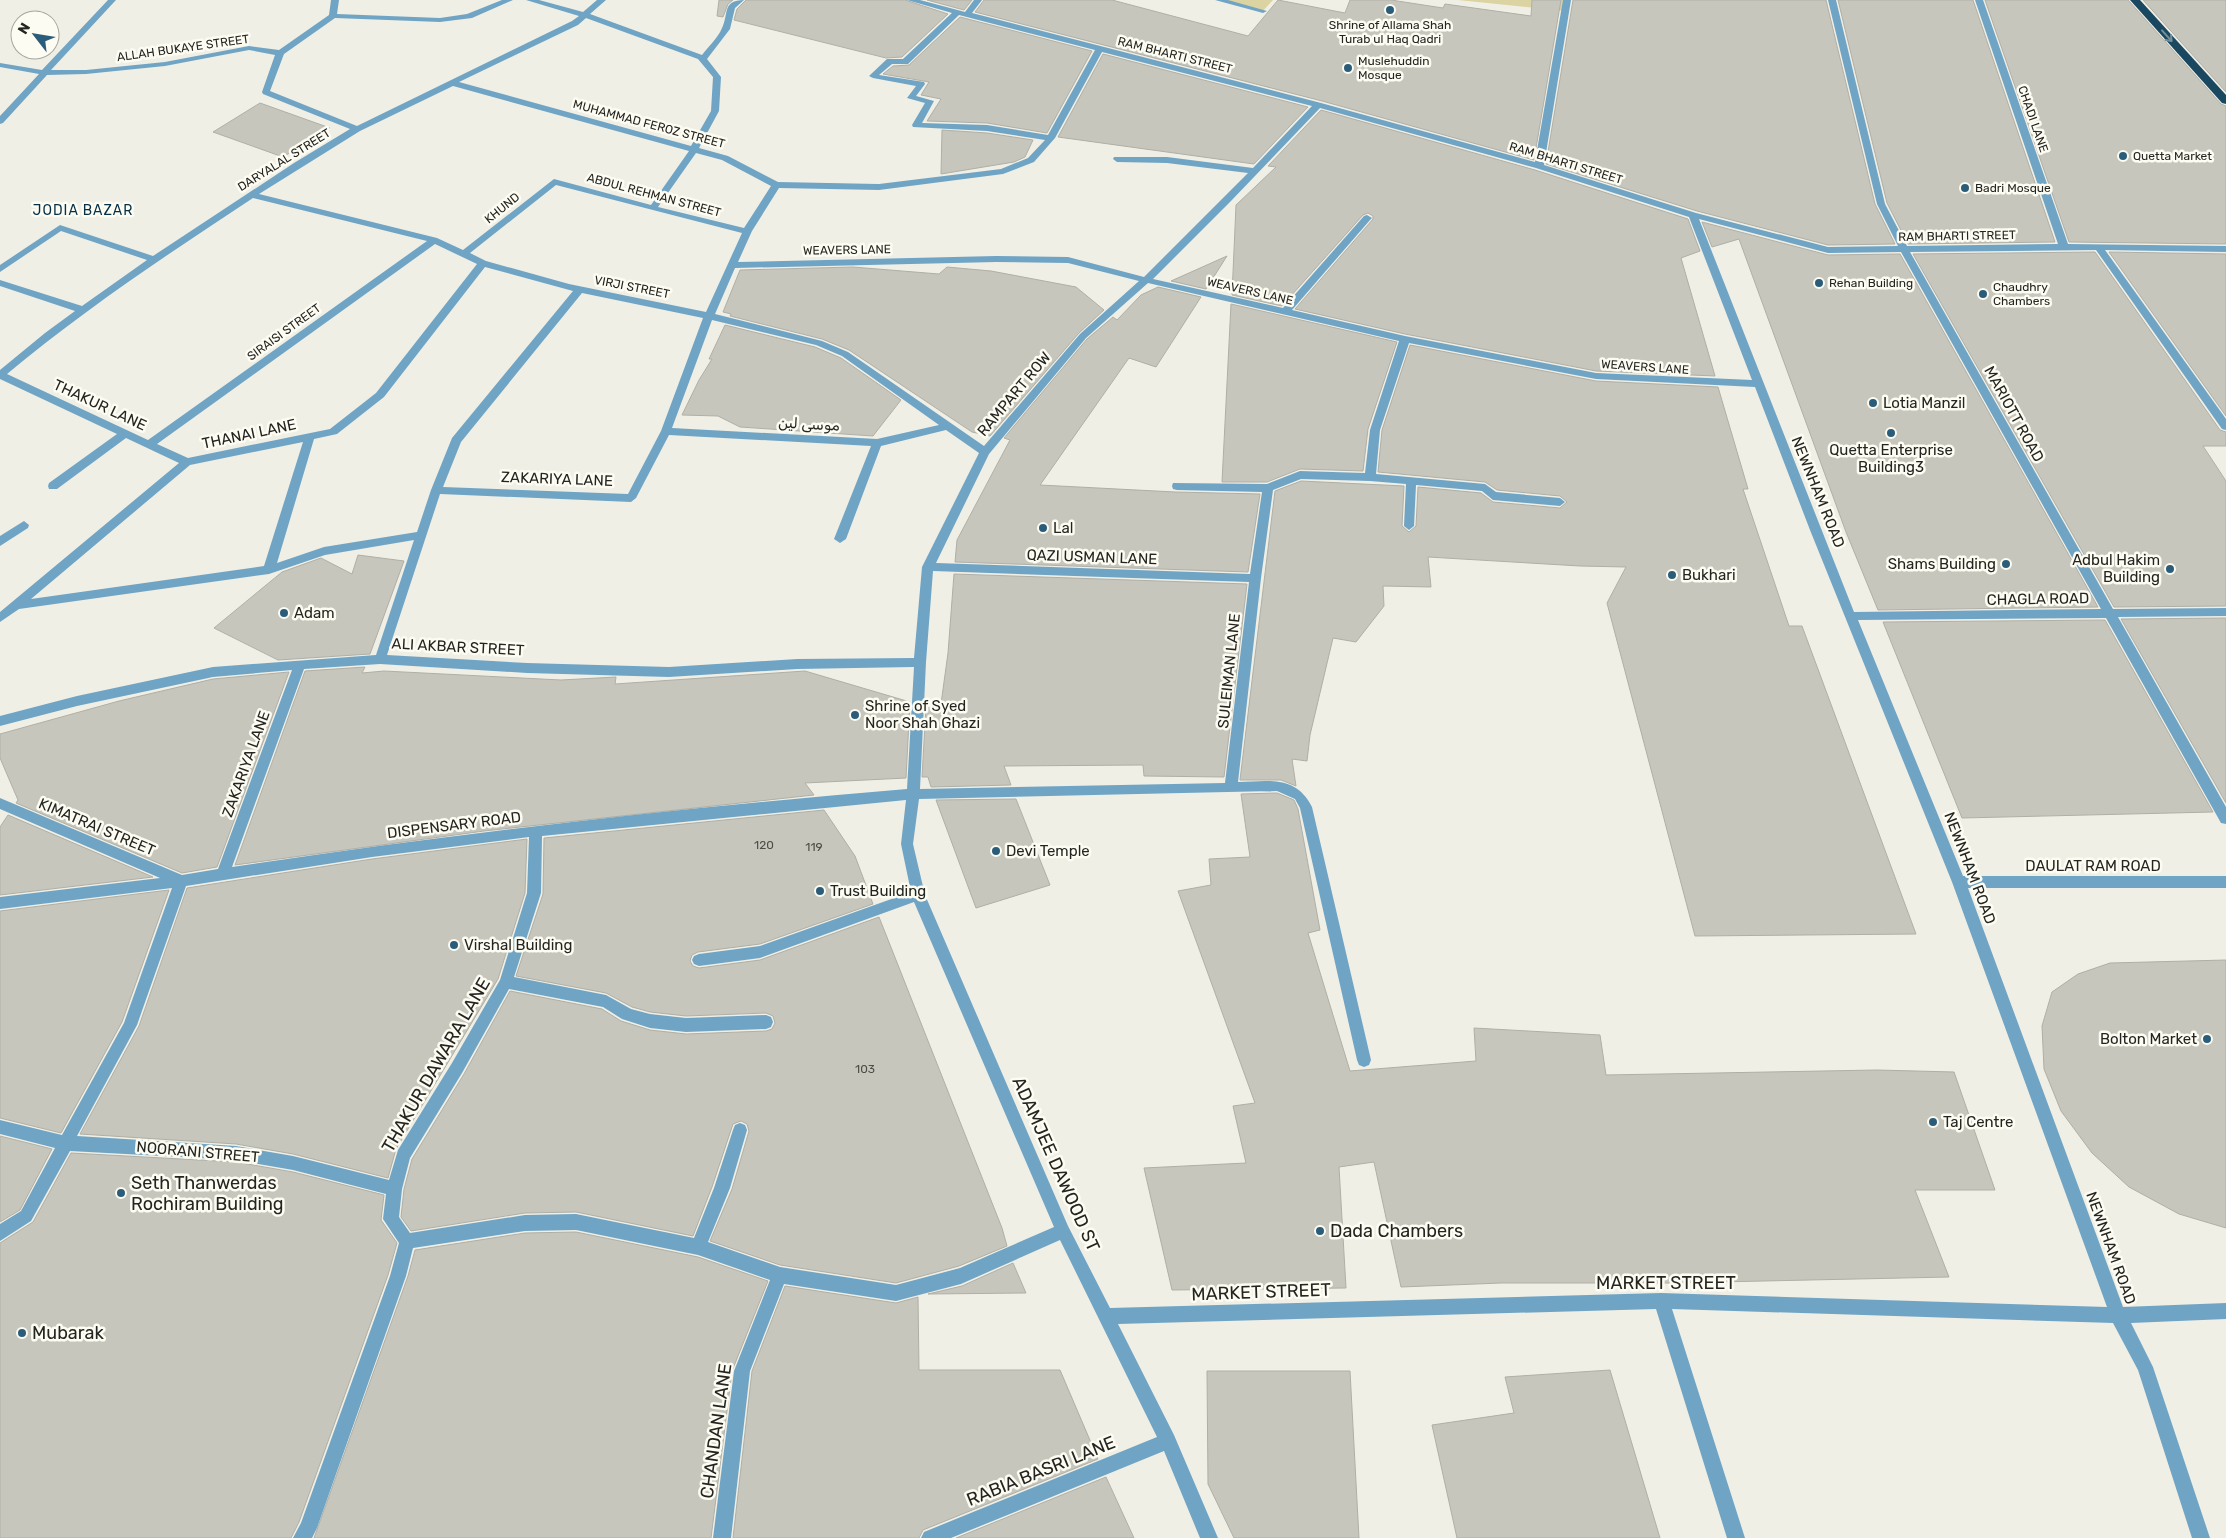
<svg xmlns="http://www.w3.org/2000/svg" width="2226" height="1538" font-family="Rubik,'Noto Sans Arabic',sans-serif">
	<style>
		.green { fill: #dbd4a2 }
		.building { fill: #c7c6bd; stroke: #b0afa6 }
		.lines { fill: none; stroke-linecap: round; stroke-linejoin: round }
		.minor { fill: #70a4c5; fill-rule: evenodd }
		.highway { fill: #1b4861; fill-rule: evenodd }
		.oneway { stroke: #75909b }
		.poi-dot { fill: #2b5d7a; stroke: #fdfcf3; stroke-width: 2 }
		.labels { text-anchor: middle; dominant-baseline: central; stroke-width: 5; stroke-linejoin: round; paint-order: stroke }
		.far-poi-label { font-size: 12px; fill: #242420; stroke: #fdfcf3; text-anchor: start }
		.far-street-label { font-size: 12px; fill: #242420; stroke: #fdfcf3 }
		.number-label { font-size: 12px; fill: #4d4c47 }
		.far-neighbourhood-label { font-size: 14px; letter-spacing: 1px; fill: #053047; stroke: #fdfcf3 }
		.street-label { font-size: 15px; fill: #242420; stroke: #fdfcf3 }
		.poi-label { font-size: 15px; fill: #242420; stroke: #fdfcf3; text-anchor: start }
		.near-street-label { font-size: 18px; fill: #242420; stroke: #fdfcf3 }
		.near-poi-label { font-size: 18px; fill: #242420; stroke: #fdfcf3; text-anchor: start }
	</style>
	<rect width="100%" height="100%" fill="#f0efe5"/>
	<g class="green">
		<polygon points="1219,0 1273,0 1263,11"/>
		<polygon points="1458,0 1567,0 1565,11"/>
	</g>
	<g class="building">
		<polygon points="719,0 733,0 728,4 723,17 717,16"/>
		<polygon points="746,0 905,0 948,14 902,57 886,58 734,20 737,9"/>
		<polygon points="927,0 972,0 964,10"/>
		<polygon points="984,0 1112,0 1248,36 1278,0 1345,13 1350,0 1391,0 1443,8 1445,4 1531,16 1532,0 1561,0 1534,160 1322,101 975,12"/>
		<polygon points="1573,0 1826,0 1875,204 1895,244 1828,245 1697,211 1546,164"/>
		<polygon points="1838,0 1973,0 2055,242 1908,244 1887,203"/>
		<polygon points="1985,0 2128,0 2221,104 2226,106 2226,244 2069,242"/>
		<polygon points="2143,0 2226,0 2226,92"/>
		<polygon points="960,17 1092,51 1047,133 987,123 927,121 941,99 921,95 929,82 883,74 893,66 909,65"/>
		<polygon points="1103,54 1308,107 1254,164 1058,137"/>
		<polygon points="260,103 330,128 283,157 213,132"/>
		<polygon points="1321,110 1535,170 1688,219 1700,251 1681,258 1715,376 1596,371 1405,334 1295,309 1373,219 1373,216 1368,213 1363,215 1282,306 1232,295 1236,205 1276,167 1268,166"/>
		<polygon points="942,130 987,133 1033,140 1025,157 1014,162 941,174"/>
		<polygon points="1702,222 1828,255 1900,254 2098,607 1878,610 1846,532 1739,239 1712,247"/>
		<polygon points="2095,252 2220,430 2226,432 2226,446 2203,446 2226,481 2226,606 2114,607 1913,254"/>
		<polygon points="2109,252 2226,254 2226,416"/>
		<polygon points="1227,256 1206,289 1171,281"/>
		<polygon points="853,267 939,274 947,267 991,271 1076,287 1104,310 1079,333 990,436 972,432 849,350 822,339 730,316 731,314 723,312 740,270"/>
		<polygon points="1158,287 1201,297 1156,367 1129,358 1040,485 1175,492 1260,494 1248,572 955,562 957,540 1010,440 1004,438 1087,339 1113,317 1117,320 1141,295"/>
		<polygon points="1231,304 1397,342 1368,429 1363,471 1300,469 1267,482 1222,482"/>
		<polygon points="725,325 815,347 841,358 901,400 873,436 740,427 718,416 682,415 699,380 712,359 709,359"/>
		<polygon points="1410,345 1596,381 1718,387 1748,489 1743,489 1789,626 1802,626 1916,934 1695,936 1607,603 1626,567 1580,566 1428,557 1431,587 1383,586 1384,606 1356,642 1333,638 1310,735 1307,761 1292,759 1296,786 1281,780 1240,780 1275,491 1301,481 1404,486 1402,526 1409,532 1416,526 1418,487 1481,493 1493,502 1560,508 1567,502 1560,496 1497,490 1485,482 1378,472 1382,430"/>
		<polygon points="358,555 404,561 370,654 278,660 214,628 282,572 321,558 352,574"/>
		<polygon points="954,574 1247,584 1224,777 1144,776 1143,765 1004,766 1011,785 931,787 928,777 922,777 926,707 940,711 948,653"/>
		<polygon points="2226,618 2226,803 2121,619"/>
		<polygon points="2105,620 2213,812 1962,818 1883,622"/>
		<polygon points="365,667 362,673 384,671 561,680 616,677 615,684 805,671 910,702 906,778 805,783 814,795 484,831 235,865 305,671"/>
		<polygon points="289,672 217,867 182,873 16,803 18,800 0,758 0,734 119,701 213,679"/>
		<polygon points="1277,793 1294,800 1298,809 1320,930 1308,933 1350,1071 1476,1061 1474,1028 1600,1035 1606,1075 1877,1070 1954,1072 1995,1190 1915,1190 1949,1277 1671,1283 1501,1283 1401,1287 1374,1162 1339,1167 1346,1288 1172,1290 1144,1168 1246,1163 1233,1106 1255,1103 1178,891 1211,885 1209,859 1250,857 1241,794"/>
		<polygon points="1016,799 1050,885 976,908 936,800"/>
		<polygon points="824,810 855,856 873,904 760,944 698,952 692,955 690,961 693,966 699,968 760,960 879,917 1002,1228 1007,1246 959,1266 896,1283 780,1265 710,1241 732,1189 749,1131 747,1124 741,1121 733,1124 712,1187 693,1236 576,1212 525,1213 411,1231 401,1217 404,1189 412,1159 464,1074 510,991 602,1009 621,1021 650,1030 686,1034 766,1031 772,1029 775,1023 773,1016 766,1013 686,1016 650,1012 632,1007 606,993 516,976 543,894 544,838"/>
		<polygon points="8,815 153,877 0,895 0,827"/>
		<polygon points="527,839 525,893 498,979 396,1149 388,1178 293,1154 236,1144 80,1134 139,1026 187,888 372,859"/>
		<polygon points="169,890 122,1022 61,1133 0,1118 0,911"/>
		<polygon points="2226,960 2226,1228 2179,1214 2129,1187 2092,1153 2061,1111 2044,1069 2042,1026 2052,992 2078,974 2110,963"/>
		<polygon points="0,1136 52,1149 20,1210 0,1222"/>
		<polygon points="71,1153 236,1162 293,1172 384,1195 381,1220 397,1243 388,1275 299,1522 291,1538 0,1538 0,1243 33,1222"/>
		<polygon points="576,1232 698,1257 768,1281 732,1371 711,1538 314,1538 408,1276 415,1250 525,1233"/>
		<polygon points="1013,1263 1026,1293 928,1294 962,1286"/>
		<polygon points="785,1286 896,1303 918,1297 919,1370 1060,1370 1098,1459 923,1530 919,1538 733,1538 752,1371"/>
		<polygon points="1610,1370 1660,1538 1457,1538 1432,1425 1514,1413 1505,1377"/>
		<polygon points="1207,1371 1350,1371 1359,1538 1234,1538 1208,1484"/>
		<polygon points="1106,1477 1134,1538 956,1538"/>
	</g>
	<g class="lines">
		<g class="minor">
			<path d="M108 0H116L51 70H86L165 62 249 46 279 50 329 15 331 0H339L337 14 440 18 467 14 502 0H513L472 18 440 22 335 18 284 54 270 91 357 126 572 21 579 16 526 0H539L583 12 597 0H606L590 14 702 55C708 47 718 38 722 28 729 14 722 0 744 0L735 8 730 29 707 59 721 77 719 111 699 148 728 156 778 182 879 184 1001 169 1028 158 1045 140 987 131 913 127 912 125 925 103 907 98 916 86 873 78 869 76 887 59H903L952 13 907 0H920L965 12 974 0H982L972 13 1321 103 1535 162 1563 0H1571L1544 165 1696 213 1828 247 1898 246 1877 204 1828 0H1836L1885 204 1907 246 2058 244 1975 0H1983L2068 244 2226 246V252L2105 250 2226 419V430L2222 429 2096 250 1910 252 2113 609 2226 608V616L2118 617 2226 807V824L2221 823 2106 618 1858 620 1963 876H2226V888H1968L2123 1307 2226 1303V1319L2131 1323 2153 1367 2210 1538H2192L2138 1370 2113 1323 1672 1309 1745 1538H1727L1656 1309 1118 1324 1174 1435 1218 1538H1200L1164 1451 951 1538H921L924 1532 1157 1437 1060 1240 961 1284 896 1301 784 1284 750 1371 731 1538H713L734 1371 770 1280 698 1255 576 1230 525 1231 413 1248 406 1276 317 1528 312 1538H293L301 1523 390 1276 399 1243 383 1219 386 1194 293 1170 236 1160 70 1151 31 1221 0 1241V1224L21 1211 55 1148 0 1134V1120L62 1135 124 1023 172 888 0 909V897L160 878 0 809V798L182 875 218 869 292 670 213 677 77 706 0 726V716L77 696 213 667 376 655 414 540 325 555 269 574 19 609 0 622V612L179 463 126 438 57 489H49L48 486 49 483 117 434 0 379V370L45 333 75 311 0 286V280L82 306 147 260 61 231 0 272V265L60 225 153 256 294 163 350 129 263 94 262 92 275 55 249 50 165 66 86 74 47 75 3 123 0 124V116L39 74 0 67V63L42 70ZM959 15 1095 50 1048 135 987 125 922 123 934 101 916 96 925 84 924 82 879 75 892 64H908ZM586 18 698 59 713 77 711 111 691 146 459 82 578 25ZM1102 52 1312 106 1253 168 1167 157H1114L1113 159 1117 162 1167 163 1248 173 1144 277 1068 257 996 256 738 262 752 231 779 188 879 190 1003 174 1034 162 1055 138ZM453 86 689 151 651 205 554 179 463 250 437 238 259 194 360 131ZM1320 108 1536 168 1689 217 1752 380 1596 373 1405 336 1292 310 1370 220 1372 218 1367 215 1364 216 1283 308 1153 279 1230 202ZM696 153 722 160 771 186 744 228 658 207ZM556 185 742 233 706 312 569 284 486 261 470 253ZM253 198 427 241 148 440 7 374C85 309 168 254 253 198ZM1699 219 1828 253 1901 252 2101 609 1854 612ZM435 244 477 264 376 393 330 429 188 458 157 444ZM996 262 1068 263 1139 281 1080 334 984 446 848 352 822 341 715 314 735 268ZM485 267 573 291 452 438 431 490 417 532 324 547 277 563 314 439 337 434 384 397ZM1148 283 1399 341 1370 430 1365 473 1300 471 1267 484 1173 483 1172 486 1173 489 1177 490 1262 492 1250 574 936 563 989 454 1086 338ZM582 293 703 318 661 431 628 494 443 487 461 442ZM712 320 816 345 842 356 939 425 877 439 672 428ZM1409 343 1596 379 1755 387 1810 530 1952 882 2107 1307 1661 1293 1110 1308 1068 1226 925 895 913 844 919 799 1277 791 1295 799 1300 808 1357 1060 1359 1065 1364 1067 1369 1065 1371 1060 1312 807C1296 775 1269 781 1238 782L1261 578 1273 490 1301 479 1370 481 1406 484 1404 526 1409 530 1414 526 1416 485 1482 491 1493 500 1560 506 1565 502 1560 498 1496 492 1485 484 1376 474 1380 430ZM946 430 979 453 922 567 914 658 797 659 669 667 527 663 387 655 440 494 631 502 636 498 669 435 871 446 834 539 840 543 846 539 881 446ZM303 442 264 566 31 599 190 465ZM933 571 1249 582 1225 783 920 789 926 662ZM380 664 527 673 669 677 797 669 914 667 907 789C681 808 456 833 232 867L304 669ZM906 800 901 844 911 892 760 946 699 954 694 956 692 960 694 964 699 966 760 958 914 902 1054 1227 960 1268 896 1285 780 1267 708 1242 730 1188 747 1130 745 1125 740 1123 735 1125 733 1130 714 1188 694 1238 576 1214 525 1215 410 1233 399 1217 402 1189 410 1158 462 1073 509 989 603 1007 622 1019 650 1028 686 1032 766 1029 771 1027 773 1022 771 1017 766 1015 686 1018 650 1014 631 1009 606 995 514 977 541 893 542 836ZM529 837 527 893 500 980 452 1063 398 1150 389 1180 293 1156 236 1146 77 1136 137 1025 186 886 372 857Z"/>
			<polygon points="1215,0 1228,0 1267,11 1263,13"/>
			<polygon points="24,521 29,525 28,528 0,546 0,536"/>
		</g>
		<polygon class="highway" points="2130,0 2140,0 2226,95 2226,104 2222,103"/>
	</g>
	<defs><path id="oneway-shaft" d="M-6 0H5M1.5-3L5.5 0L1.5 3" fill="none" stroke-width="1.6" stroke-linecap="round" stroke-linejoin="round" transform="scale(1.25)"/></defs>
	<use class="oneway" href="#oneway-shaft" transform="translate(2167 36) rotate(48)"/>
	<g class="poi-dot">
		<circle cx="1390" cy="10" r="5"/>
		<circle cx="1348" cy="68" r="5"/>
		<circle cx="2123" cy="156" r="5"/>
		<circle cx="1965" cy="188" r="5"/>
		<circle cx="1819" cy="283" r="5"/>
		<circle cx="1983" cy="294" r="5"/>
		<circle cx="1873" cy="403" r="5"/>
		<circle cx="1891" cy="433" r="5"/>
		<circle cx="1043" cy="528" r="5"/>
		<circle cx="2006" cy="564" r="5"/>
		<circle cx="2170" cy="569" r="5"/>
		<circle cx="1672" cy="575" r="5"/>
		<circle cx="284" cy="613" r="5"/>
		<circle cx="855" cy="715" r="5"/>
		<circle cx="996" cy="851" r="5"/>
		<circle cx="820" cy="891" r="5"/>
		<circle cx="454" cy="945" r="5"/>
		<circle cx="2207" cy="1039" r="5"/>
		<circle cx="1933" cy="1122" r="5"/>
		<circle cx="121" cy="1193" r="5"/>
		<circle cx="1320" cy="1231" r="5"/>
		<circle cx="22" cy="1333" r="5"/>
	</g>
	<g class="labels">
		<g class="far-poi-label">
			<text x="1390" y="25" text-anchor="middle">Shrine of Allama Shah<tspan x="1390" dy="14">Turab ul Haq Qadri</tspan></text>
			<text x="1358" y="61">Muslehuddin<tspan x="1358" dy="14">Mosque</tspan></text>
			<text x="2133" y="156">Quetta Market</text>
			<text x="1975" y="188">Badri Mosque</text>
			<text x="1829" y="283">Rehan Building</text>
			<text x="1993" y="287">Chaudhry<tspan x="1993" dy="14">Chambers</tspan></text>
		</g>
		<g class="far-street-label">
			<text transform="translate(183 48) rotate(-8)">ALLAH BUKAYE STREET</text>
			<text transform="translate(1175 55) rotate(14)">RAM BHARTI STREET</text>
			<text transform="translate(2033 119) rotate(71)">CHADI LANE</text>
			<text transform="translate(649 124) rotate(15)">MUHAMMAD FEROZ STREET</text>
			<text transform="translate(284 160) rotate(-32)">DARYALAL STREET</text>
			<text transform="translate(1566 163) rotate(17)">RAM BHARTI STREET</text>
			<text transform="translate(654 195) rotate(15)">ABDUL REHMAN STREET</text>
			<text transform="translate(502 208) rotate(-39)">KHUND</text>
			<text transform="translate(1957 236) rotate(-1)">RAM BHARTI STREET</text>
			<text transform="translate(847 250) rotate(-1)">WEAVERS LANE</text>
			<text transform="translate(632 287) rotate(11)">VIRJI STREET</text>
			<text transform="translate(1250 291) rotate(13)">WEAVERS LANE</text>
			<text transform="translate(284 332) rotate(-36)">SIRAISI STREET</text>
			<text transform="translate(1645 367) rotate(4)">WEAVERS LANE</text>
		</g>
		<g class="number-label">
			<text x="764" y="845">120</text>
			<text x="814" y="847">119</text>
			<text x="865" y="1069">103</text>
		</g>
		<g class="far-neighbourhood-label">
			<text x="83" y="210">JODIA BAZAR</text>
		</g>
		<g class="street-label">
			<text transform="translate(1014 394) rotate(-50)">RAMPART ROW</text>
			<text transform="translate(100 405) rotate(25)">THAKUR LANE</text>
			<text transform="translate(2014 414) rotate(61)">MARIOTT ROAD</text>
			<text transform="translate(809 424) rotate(3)">موسی لین</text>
			<text transform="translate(249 434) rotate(-12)">THANAI LANE</text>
			<text transform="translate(557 479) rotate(2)">ZAKARIYA LANE</text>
			<text transform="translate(1818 492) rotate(68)">NEWNHAM ROAD</text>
			<text transform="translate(1092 557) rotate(2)">QAZI USMAN LANE</text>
			<text transform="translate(2038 599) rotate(-1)">CHAGLA ROAD</text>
			<text transform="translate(458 647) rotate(3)">ALI AKBAR STREET</text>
			<text transform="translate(1229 671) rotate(-84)">SULEIMAN LANE</text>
			<text transform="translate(246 764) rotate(-70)">ZAKARIYA LANE</text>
			<text transform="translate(454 825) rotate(-7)">DISPENSARY ROAD</text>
			<text transform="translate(97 827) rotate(23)">KIMATRAI STREET</text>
			<text x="2093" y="866">DAULAT RAM ROAD</text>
			<text transform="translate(1970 868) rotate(69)">NEWNHAM ROAD</text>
			<text transform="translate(198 1152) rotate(5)">NOORANI STREET</text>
			<text transform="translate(2111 1248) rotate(70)">NEWNHAM ROAD</text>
		</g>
		<g class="poi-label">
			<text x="1883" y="403">Lotia Manzil</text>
			<text x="1891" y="450" text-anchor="middle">Quetta Enterprise<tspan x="1891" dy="17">Building3</tspan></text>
			<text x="1053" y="528">Lal</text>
			<text x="2160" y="560" text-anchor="end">Adbul Hakim<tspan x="2160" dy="17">Building</tspan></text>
			<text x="1996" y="564" text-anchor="end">Shams Building</text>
			<text x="1682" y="575">Bukhari</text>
			<text x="294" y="613">Adam</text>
			<text x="865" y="706">Shrine of Syed<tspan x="865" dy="17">Noor Shah Ghazi</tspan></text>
			<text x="1006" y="851">Devi Temple</text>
			<text x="830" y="891">Trust Building</text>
			<text x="464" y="945">Virshal Building</text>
			<text x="2197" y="1039" text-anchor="end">Bolton Market</text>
			<text x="1943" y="1122">Taj Centre</text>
		</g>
		<g class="near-street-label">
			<text transform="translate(436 1065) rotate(-60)">THAKUR DAWARA LANE</text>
			<text transform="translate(1056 1164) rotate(66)">ADAMJEE DAWOOD ST</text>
			<text x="1666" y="1283">MARKET STREET</text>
			<text transform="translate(1261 1292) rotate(-2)">MARKET STREET</text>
			<text transform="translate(716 1431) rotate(-82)">CHANDAN LANE</text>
			<text transform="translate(1041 1471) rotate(-22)">RABIA BASRI LANE</text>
		</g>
		<g class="near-poi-label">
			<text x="131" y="1183">Seth Thanwerdas<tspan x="131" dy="21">Rochiram Building</tspan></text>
			<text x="1330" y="1231">Dada Chambers</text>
			<text x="32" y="1333">Mubarak</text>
		</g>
	</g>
	<g transform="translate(35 35) rotate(301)"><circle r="24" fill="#fdfcf3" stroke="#a6a69f"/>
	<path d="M0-4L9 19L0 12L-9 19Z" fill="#2b5d7a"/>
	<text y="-8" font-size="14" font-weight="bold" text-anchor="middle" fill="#242420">N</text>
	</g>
</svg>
